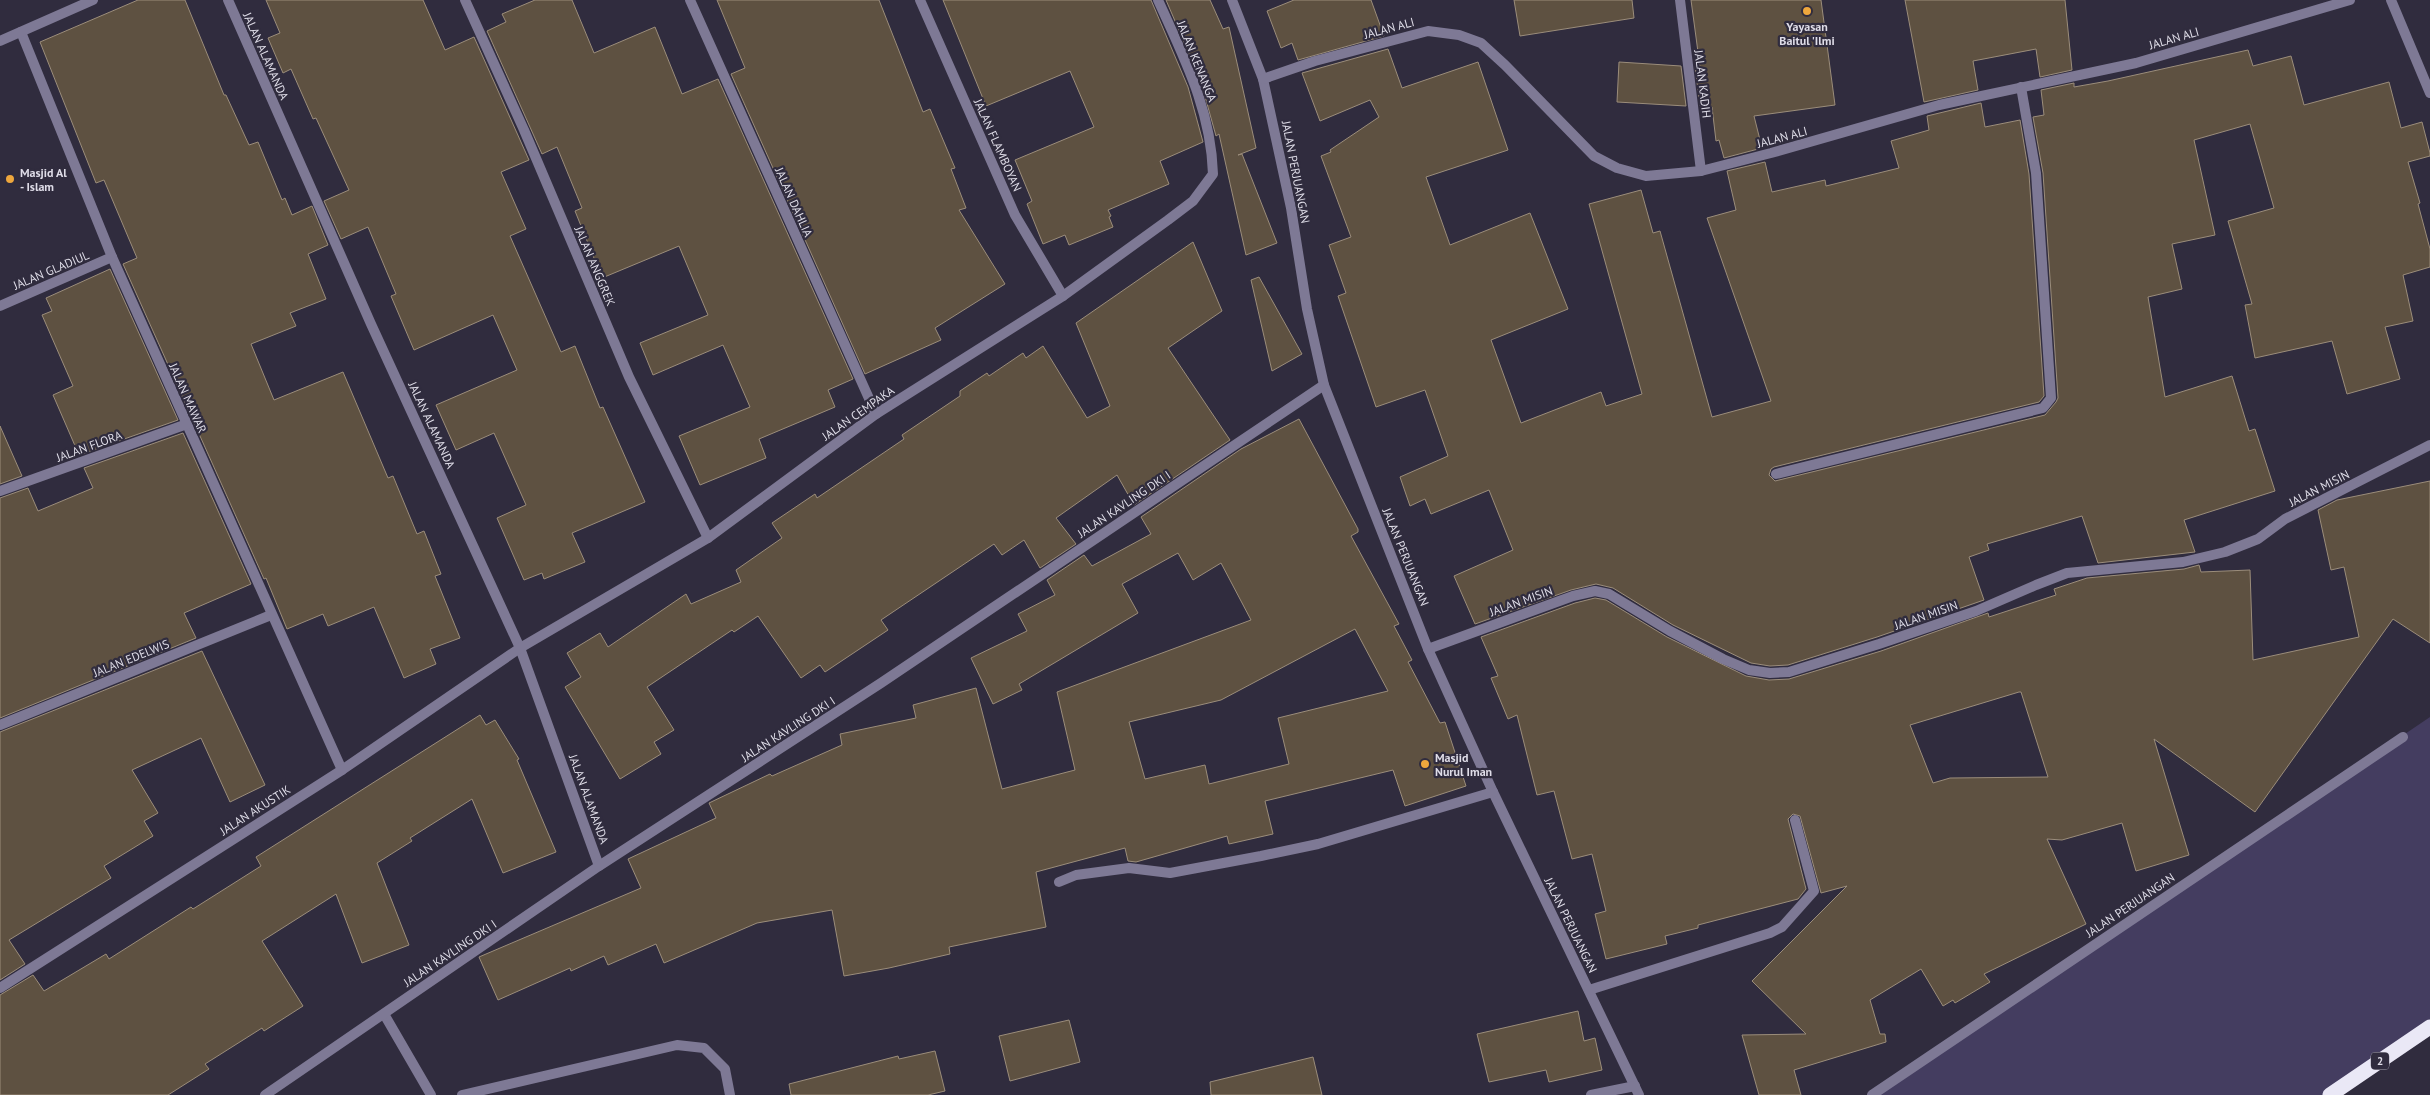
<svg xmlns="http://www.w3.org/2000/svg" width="2430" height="1095" font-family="'PT Sans',sans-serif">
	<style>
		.green { fill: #443d60 }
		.building { fill: #5e5141; stroke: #9b8d7b; fill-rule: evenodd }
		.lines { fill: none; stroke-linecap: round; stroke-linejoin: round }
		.street { stroke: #7e7995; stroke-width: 10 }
		.highway { stroke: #eae8f6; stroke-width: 15 }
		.poi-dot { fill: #eea73d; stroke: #302c3e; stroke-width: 2 }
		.labels { text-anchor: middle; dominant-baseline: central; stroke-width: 4.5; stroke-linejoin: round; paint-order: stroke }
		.shield { fill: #302c3e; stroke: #aaa8b5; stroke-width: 1 }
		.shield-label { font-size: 11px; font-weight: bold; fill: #dfdde8 }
		.poi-label { font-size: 12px; font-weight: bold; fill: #dfdde8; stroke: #302c3e; text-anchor: start }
		.street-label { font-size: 12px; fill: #dfdde8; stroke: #302c3e }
	</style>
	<rect width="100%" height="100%" fill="#302c3e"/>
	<polygon class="green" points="2430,717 2430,1027 2330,1095 1872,1095"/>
	<g class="building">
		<polygon points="138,0 185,0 224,95 226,95 249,145 258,142 282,200 285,198 292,215 312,206 328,245 308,254 326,299 290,313 296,326 251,344 274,400 343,372 388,478 393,476 417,534 424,531 441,574 435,576 460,638 430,649 436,664 404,678 374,607 328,626 323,614 287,629 266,578 264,579 123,264 137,258 104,180 96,183 40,42"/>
		<polygon points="266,0 423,0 445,50 474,37 529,160 501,172 526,229 510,236 561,352 575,346 600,408 603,407 645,502 572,533 585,562 544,579 542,573 524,580 497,518 526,505 494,433 456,450 436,405 517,370 493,315 414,350 391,296 396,294 368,227 341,239 324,201 349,190 316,118 313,119 291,69 283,73 268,38 280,33"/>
		<polygon points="535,0 572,0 594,53 655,27 682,94 718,79 853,379 828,390 835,407 759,439 766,458 700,485 679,436 750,407 723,345 653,375 640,343 708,315 679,246 602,278 575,211 582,208 557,147 542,154 487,31 506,22 502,14"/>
		<polygon points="717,0 879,0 923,112 930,109 955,168 951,169 966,208 959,210 1005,284 935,328 941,340 865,374 731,74 745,68"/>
		<polygon points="943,0 1151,0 1188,87 1203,142 1160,161 1169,184 1108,210 1111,216 1109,217 1113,227 1069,245 1065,235 1043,244 1027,204 1032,201 1015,160 1094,127 1070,71 986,106"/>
		<polygon points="1166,0 1210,0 1223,29 1229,27 1256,148 1238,155 1242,154 1277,243 1246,255 1219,134 1216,136 1201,82"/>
		<polygon points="1294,0 1371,0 1384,36 1298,60 1292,43 1281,48 1267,11"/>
		<polygon points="1514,0 1632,0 1634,18 1520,36"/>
		<polygon points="1691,0 1821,0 1835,105 1754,116 1762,148 1724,158 1719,140 1716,141 1712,107 1700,106 1695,66 1700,67"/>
		<polygon points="1905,0 2065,0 2072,70 2040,77 2036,49 1973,61 1978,90 1924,102"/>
		<polygon points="1388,49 1402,88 1478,62 1508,150 1426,177 1450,245 1530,213 1568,309 1491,340 1521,423 1601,392 1606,406 1642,394 1589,204 1641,190 1653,233 1660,231 1712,417 1771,401 1707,218 1736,210 1727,171 1765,162 1772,192 1825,180 1826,186 1899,168 1891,141 1929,130 1927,116 1981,103 1985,127 2020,120 2029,174 2044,396 2039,402 1774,467 1771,469 1769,475 1775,481 2045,415 2056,402 2058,398 2043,173 2033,117 2044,115 2041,90 2074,83 2074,87 2108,81 2248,50 2253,66 2291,56 2304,105 2389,82 2401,128 2422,122 2430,153 2430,156 2408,162 2420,203 2418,204 2430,249 2430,267 2403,275 2413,321 2385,327 2400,379 2347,394 2332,341 2255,358 2245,305 2252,304 2228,221 2274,208 2250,124 2194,140 2215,235 2172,244 2182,289 2148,297 2165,397 2232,376 2249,431 2255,429 2275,491 2184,520 2195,552 2098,563 2082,516 1987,544 1989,550 1969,557 1984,600 1877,637 1788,665 1770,666 1751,663 1673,625 1613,588 1596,584 1571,590 1475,624 1454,576 1513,550 1489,490 1431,514 1425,499 1410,506 1400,477 1448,456 1425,390 1376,407 1338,296 1346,293 1329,245 1351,237 1321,156 1331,152 1330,150 1379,117 1370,100 1320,121 1302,73"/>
		<polygon points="1619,62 1681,66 1686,106 1617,102"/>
		<polygon points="1193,242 1222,311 1168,348 1230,440 1134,505 1117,475 1056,518 1076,544 1040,568 1024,540 1002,555 994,544 881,620 888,630 825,672 820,665 801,678 758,616 734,632 732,630 647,687 674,730 654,742 661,754 620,779 565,687 581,677 567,653 600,633 608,647 686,594 691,604 741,582 736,570 782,538 772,523 815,494 817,498 904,439 902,435 960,396 960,391 987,373 989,376 1023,353 1026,358 1043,346 1087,418 1110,406 1076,323"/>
		<polygon points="110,269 178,420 79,455 53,395 73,386 42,315 52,311 46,298"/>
		<polygon points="1259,277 1302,354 1272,371 1251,280"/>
		<path d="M1299 419 1358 529V532L1351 536 1399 624 1394 626 1412 660 1408 662 1440 723 1445 722 1466 786 1405 806 1393 770 1265 801 1273 834 1229 844 1227 836 1136 862 1128 861 1125 848 1036 872 1046 927 949 947 950 954 889 968 844 976 832 910 757 923 664 963 656 944 608 965 604 956 571 971 570 968 498 1000 479 957 641 888 628 859 716 818 709 803 770 774 772 776 842 745 840 734 916 718 913 705 976 688 1002 789 1075 770 1057 692 1251 620 1221 563 1193 580 1178 553 1122 584 1138 613 1019 684 1022 690 993 704 971 658 1027 631 1018 614 1055 595 1047 580 1084 555 1092 566 1151 534 1141 517 1241 449ZM1355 629 1388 691 1278 718 1289 764 1209 784 1205 765 1145 779 1129 722 1221 700Z"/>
		<polygon points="0,426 22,476 0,484"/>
		<polygon points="183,433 251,584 184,613 196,638 0,718 0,498 28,488 38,511 93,488 84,468"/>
		<path d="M2430 481V643L2393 619 2255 812 2154 739 2189 855 2136 871 2122 823 2062 840 2047 839 2086 924 1984 974 1990 982 1955 1003 1953 1000 1943 1006 1921 969 1870 1000 1880 1034H1885L1886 1042 1794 1070 1801 1095H1759L1742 1035 1806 1034 1752 981 1847 886 1821 893 1800 816 1793 814 1788 819 1806 889 1798 899 1698 925V928L1665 936 1667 944 1606 959 1595 914 1606 911 1592 854 1572 859 1554 791 1537 795 1517 715 1508 719 1491 678 1498 676 1481 637 1575 603 1595 598 1606 600 1667 637 1746 676 1769 680 1789 679 1881 651 1988 613 1989 617 2056 595 2054 589 2087 578 2184 569 2199 565 2201 572 2250 570 2253 660 2359 637 2344 567 2331 570 2318 510 2337 500ZM2019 692H2021L2048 777 1950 778 1933 783 1910 725Z"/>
		<polygon points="202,651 265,785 230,802 201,738 132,770 158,813 144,821 153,836 104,866 111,878 9,940 25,964 0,980 0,732"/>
		<polygon points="480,715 486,725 495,720 519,759 517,760 556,852 503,873 472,799 410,838 412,841 377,863 409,945 362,963 336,894 262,941 303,1006 264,1031 262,1028 205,1064 209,1069 168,1095 0,1095 0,995 33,975 44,991 106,954 109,959 191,907 193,909 261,866 256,857"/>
		<polygon points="1578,1011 1584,1041 1595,1038 1602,1070 1549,1082 1546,1070 1489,1082 1477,1034"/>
		<polygon points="1069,1020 1080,1062 1010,1081 999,1036"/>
		<polygon points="935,1051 945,1091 928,1095 791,1095 789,1084 898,1056 899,1059"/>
		<polygon points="1313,1057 1322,1095 1211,1095 1210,1082"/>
	</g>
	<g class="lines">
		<g class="street">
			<polyline points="228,0 371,324 520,648 599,866"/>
			<polyline points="465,0 524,130 629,377 708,538"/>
			<polyline points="690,0 876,414"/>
			<polyline points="920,0 1015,215 1063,296"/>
			<polyline points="1232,0 1263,79 1291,208 1307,309 1324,385 1428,649 1493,792 1639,1095"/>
			<polyline points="1680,0 1701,171"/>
			<polyline points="2391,0 2430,93"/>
			<polyline points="21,32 112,257 342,770"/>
			<polyline points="0,41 93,0"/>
			<polyline points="1263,79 1315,61 1428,31 1459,35 1481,43 1505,65 1594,156 1617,168 1646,176 1701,171 1771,153 1939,105 2136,63 2350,0"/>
			<polyline points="0,306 112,257"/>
			<polyline points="1776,474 2043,408 2051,398 2036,173 2021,87"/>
			<polyline points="0,491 187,424"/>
			<polyline points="1428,649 1573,596 1595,591 1609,594 1670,631 1723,659 1749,670 1770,673 1789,672 1879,644 1976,611 2036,585 2067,573 2183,562 2225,552 2258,539 2285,519 2430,445"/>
			<polyline points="0,725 271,615"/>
			<polyline points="1059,882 1076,875 1129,868 1170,873 1261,856 1318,844 1493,792"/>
			<path d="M0 988 342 770 520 648 708 538 876 414 1063 296 1168 220 1193 201 1213 174C1211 109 1184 58 1158 0"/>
			<polyline points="1589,990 1770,933 1782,927 1814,891 1795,820"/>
			<polyline points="384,1014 431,1095"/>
			<polyline points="265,1095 599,866 881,683 1324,385"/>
			<polyline points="462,1095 677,1045 704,1048 725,1069 730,1095"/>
			<polyline points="1591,1095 1635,1086"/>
			<polyline points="1872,1095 2403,737"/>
		</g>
		<polyline class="highway" points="2330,1095 2430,1027"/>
	</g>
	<g class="poi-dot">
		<circle cx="1807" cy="11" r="5"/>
		<circle cx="10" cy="179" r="5"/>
		<circle cx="1425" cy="764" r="5"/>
	</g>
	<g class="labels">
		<rect class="shield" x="2371" y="1052.5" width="18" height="17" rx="4"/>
		<g class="shield-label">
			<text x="2380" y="1061">2</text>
		</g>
		<g class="poi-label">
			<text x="1807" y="26" text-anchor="middle">Yayasan<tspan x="1807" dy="14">Baitul 'Ilmi</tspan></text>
			<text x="20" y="172">Masjid Al<tspan x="20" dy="14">- Islam</tspan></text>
			<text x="1435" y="757">Masjid<tspan x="1435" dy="14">Nurul Iman</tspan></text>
		</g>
		<g class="street-label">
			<text transform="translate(1389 28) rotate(-15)">JALAN ALI</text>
			<text transform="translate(2174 38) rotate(-16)">JALAN ALI</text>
			<text transform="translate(266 56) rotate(66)">JALAN ALAMANDA</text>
			<text transform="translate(1197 61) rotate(68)">JALAN KENANGA</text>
			<text transform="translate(1703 84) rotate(83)">JALAN KADIH</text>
			<text transform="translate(1782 137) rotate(-15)">JALAN ALI</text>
			<text transform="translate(998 145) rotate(66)">JALAN FLAMBOYAN</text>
			<text transform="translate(1296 172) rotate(79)">JALAN PERJUANGAN</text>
			<text transform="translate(794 202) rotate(66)">JALAN DAHLIA</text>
			<text transform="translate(595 266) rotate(67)">JALAN ANGGREK</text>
			<text transform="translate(51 270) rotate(-23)">JALAN GLADIUL</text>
			<text transform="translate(188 398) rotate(66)">JALAN MAWAR</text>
			<text transform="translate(858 413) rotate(-35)">JALAN CEMPAKA</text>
			<text transform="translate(432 425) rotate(65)">JALAN ALAMANDA</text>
			<text transform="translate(89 446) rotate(-20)">JALAN FLORA</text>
			<text transform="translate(2319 488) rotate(-27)">JALAN MISIN</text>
			<text transform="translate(1124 504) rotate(-34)">JALAN KAVLING DKI I</text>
			<text transform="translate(1406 557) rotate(68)">JALAN PERJUANGAN</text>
			<text transform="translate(1521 601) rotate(-20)">JALAN MISIN</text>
			<text transform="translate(1926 615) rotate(-19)">JALAN MISIN</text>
			<text transform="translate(131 658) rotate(-22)">JALAN EDELWIS</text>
			<text transform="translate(788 729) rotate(-33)">JALAN KAVLING DKI I</text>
			<text transform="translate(589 799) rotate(70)">JALAN ALAMANDA</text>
			<text transform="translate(255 810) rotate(-33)">JALAN AKUSTIK</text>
			<text transform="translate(2130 905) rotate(-34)">JALAN PERJUANGAN</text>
			<text transform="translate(1571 925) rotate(64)">JALAN PERJUANGAN</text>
			<text transform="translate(450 953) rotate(-34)">JALAN KAVLING DKI I</text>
		</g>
	</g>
</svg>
